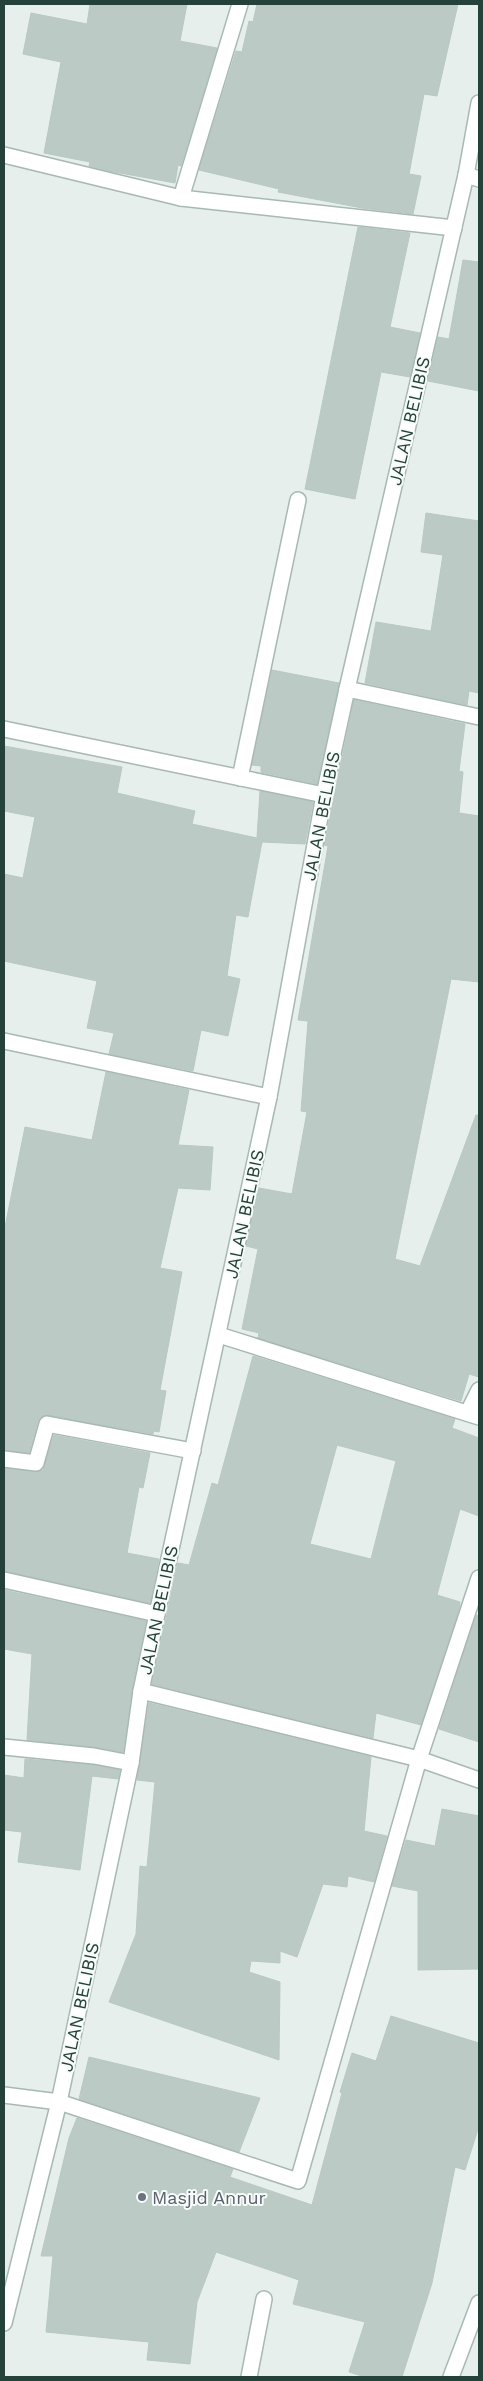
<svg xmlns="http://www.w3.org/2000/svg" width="483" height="2381" font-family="'Work Sans',sans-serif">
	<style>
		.building { fill: #bbcac4; stroke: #b8c9c2; fill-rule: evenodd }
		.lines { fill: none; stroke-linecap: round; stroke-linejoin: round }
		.service-casing { stroke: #a8b8b2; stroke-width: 18 }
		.minor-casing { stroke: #a8b8b2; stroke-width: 18 }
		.tertiary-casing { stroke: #a8b8b2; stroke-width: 18 }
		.service { stroke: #fff; stroke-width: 15 }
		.minor { stroke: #fff; stroke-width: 15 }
		.tertiary { stroke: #fff; stroke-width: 15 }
		.worship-dot { fill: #6b7280; stroke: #f7fbf9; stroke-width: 2 }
		.labels { text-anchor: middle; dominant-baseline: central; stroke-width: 4; stroke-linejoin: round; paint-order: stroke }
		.street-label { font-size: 18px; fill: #24423a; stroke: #f7fbf9 }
		.worship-label { font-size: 18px; fill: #5b616d; stroke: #f7fbf9; text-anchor: start }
	</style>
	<rect width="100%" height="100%" fill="#e6efeb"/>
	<g class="building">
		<polygon points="90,4 187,4 180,41 217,48 181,166 178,165 175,183 109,171 89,166 90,162 44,153 61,62 23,54 31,13 87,24"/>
		<polygon points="257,4 458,4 437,96 424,94 409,174 421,176 413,214 362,208 278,192 279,189 199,170 236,51 242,52 249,21 253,22"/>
		<polygon points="358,227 410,233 390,327 420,333 410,377 381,372 355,499 305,489"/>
		<polygon points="463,260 479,262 479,391 428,381 438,337 449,339"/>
		<polygon points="426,513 479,521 479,693 469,691 467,705 365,683 376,622 431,631 443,555 421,552"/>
		<polygon points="272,670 339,683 317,784 261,772 261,766 252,765"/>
		<polygon points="354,700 465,724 459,771 463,772 459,813 479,816 479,982 451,979 395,1259 420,1266 476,1115 479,1115 479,1377 469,1374 461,1401 258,1338 259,1333 242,1329 258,1249 246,1246 259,1188 292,1194 307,1112 301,1111 308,1021 298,1020 328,846 324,845"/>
		<polygon points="4,746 122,767 117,793 195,811 192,824 257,838 260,791 313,802 305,844 262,842 248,917 236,915 227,976 240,979 228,1036 201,1030 193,1071 109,1054 114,1033 87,1028 97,981 4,961 4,874 23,878 35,817 4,811"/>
		<polygon points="106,1072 189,1090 178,1145 213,1147 210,1190 178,1188 160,1268 182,1272 160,1390 166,1391 159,1432 154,1431 153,1434 45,1415 38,1421 29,1453 4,1450 4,1232 25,1127 92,1140"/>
		<path d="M253 1356 455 1419 452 1428 479 1438V1516L460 1509 437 1595 460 1602 459 1609 421 1725 376 1713 373 1738 152 1684 178 1563 189 1565 212 1483 218 1485ZM337 1445 396 1461 371 1559 310 1544Z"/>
		<polygon points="54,1435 150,1453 143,1488 139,1487 127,1553 159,1559 150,1603 4,1571 4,1468 35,1472 43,1470"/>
		<polygon points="4,1590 146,1621 132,1690 123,1752 95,1747 27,1740 32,1654 4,1649"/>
		<polygon points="476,1615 479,1616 479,1742 439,1729"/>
		<polygon points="149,1703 371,1757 364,1831 387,1836 374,1882 348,1876 347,1887 323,1884 297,1957 280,1951 280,1963 251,1961 249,1972 280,1982 279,2060 109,2002 136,1934 140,1866 147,1867 155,1782 137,1780"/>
		<polygon points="25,1759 93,1765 120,1770 118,1779 92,1776 80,1870 18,1862 22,1832 4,1830 4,1775 24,1778"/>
		<polygon points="442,1809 479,1816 479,1969 418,1970 418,1891 392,1886 406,1840 435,1846"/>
		<polygon points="391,2016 479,2043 479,2126 465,2170 455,2167 432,2283 402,2377 365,2377 349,2372 365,2322 293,2304 299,2280 216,2252 197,2302 190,2364 147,2360 149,2342 46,2332 53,2256 41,2256 69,2138 77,2118 233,2169 230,2177 312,2205 342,2093 340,2092 352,2053 376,2061"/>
		<polygon points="89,2057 260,2098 239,2152 79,2099"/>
	</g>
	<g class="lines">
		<defs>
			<g id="service">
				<polyline points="240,778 298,500"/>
				<polyline points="4,1459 36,1463 47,1424 193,1451"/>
			</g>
			<g id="minor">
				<polyline points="4,155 181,198 454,228"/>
				<polyline points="466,175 479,179"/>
				<polyline points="181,198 240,4"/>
				<polyline points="347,689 479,717"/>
				<polyline points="4,729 324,795"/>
				<polyline points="4,1041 269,1097"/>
				<polyline points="219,1335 479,1417"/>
				<polyline points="468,1412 479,1390"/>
				<polyline points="4,1580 157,1614"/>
				<polyline points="141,1691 419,1759 479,1780"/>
				<polyline points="4,1747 94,1756 131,1763"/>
				<polyline points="4,2095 59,2102 298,2181 419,1759 479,1578"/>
				<polyline points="249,2377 264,2299"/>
				<polyline points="451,2377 479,2303"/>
			</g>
			<polyline id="tertiary" points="4,2323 59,2102 131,1763 141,1691 157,1614 269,1097 324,795 347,689 466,175 479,103"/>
		</defs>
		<use href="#service" class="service-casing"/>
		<use href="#minor" class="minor-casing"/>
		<use href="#tertiary" class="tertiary-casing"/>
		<use href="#service" class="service"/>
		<use href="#minor" class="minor"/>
		<use href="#tertiary" class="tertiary"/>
	</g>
	<circle class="worship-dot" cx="142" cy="2197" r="5"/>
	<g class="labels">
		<g class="street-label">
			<text transform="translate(409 421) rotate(-77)">JALAN BELIBIS</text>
			<text transform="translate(321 816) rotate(-79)">JALAN BELIBIS</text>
			<text transform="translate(244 1214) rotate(-78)">JALAN BELIBIS</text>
			<text transform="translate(158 1610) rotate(-78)">JALAN BELIBIS</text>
			<text transform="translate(79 2007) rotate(-78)">JALAN BELIBIS</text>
		</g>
		<g class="worship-label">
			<text x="152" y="2197">Masjid Annur</text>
		</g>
	</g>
	<rect width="483" height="2381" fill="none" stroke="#24423a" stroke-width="10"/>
</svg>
